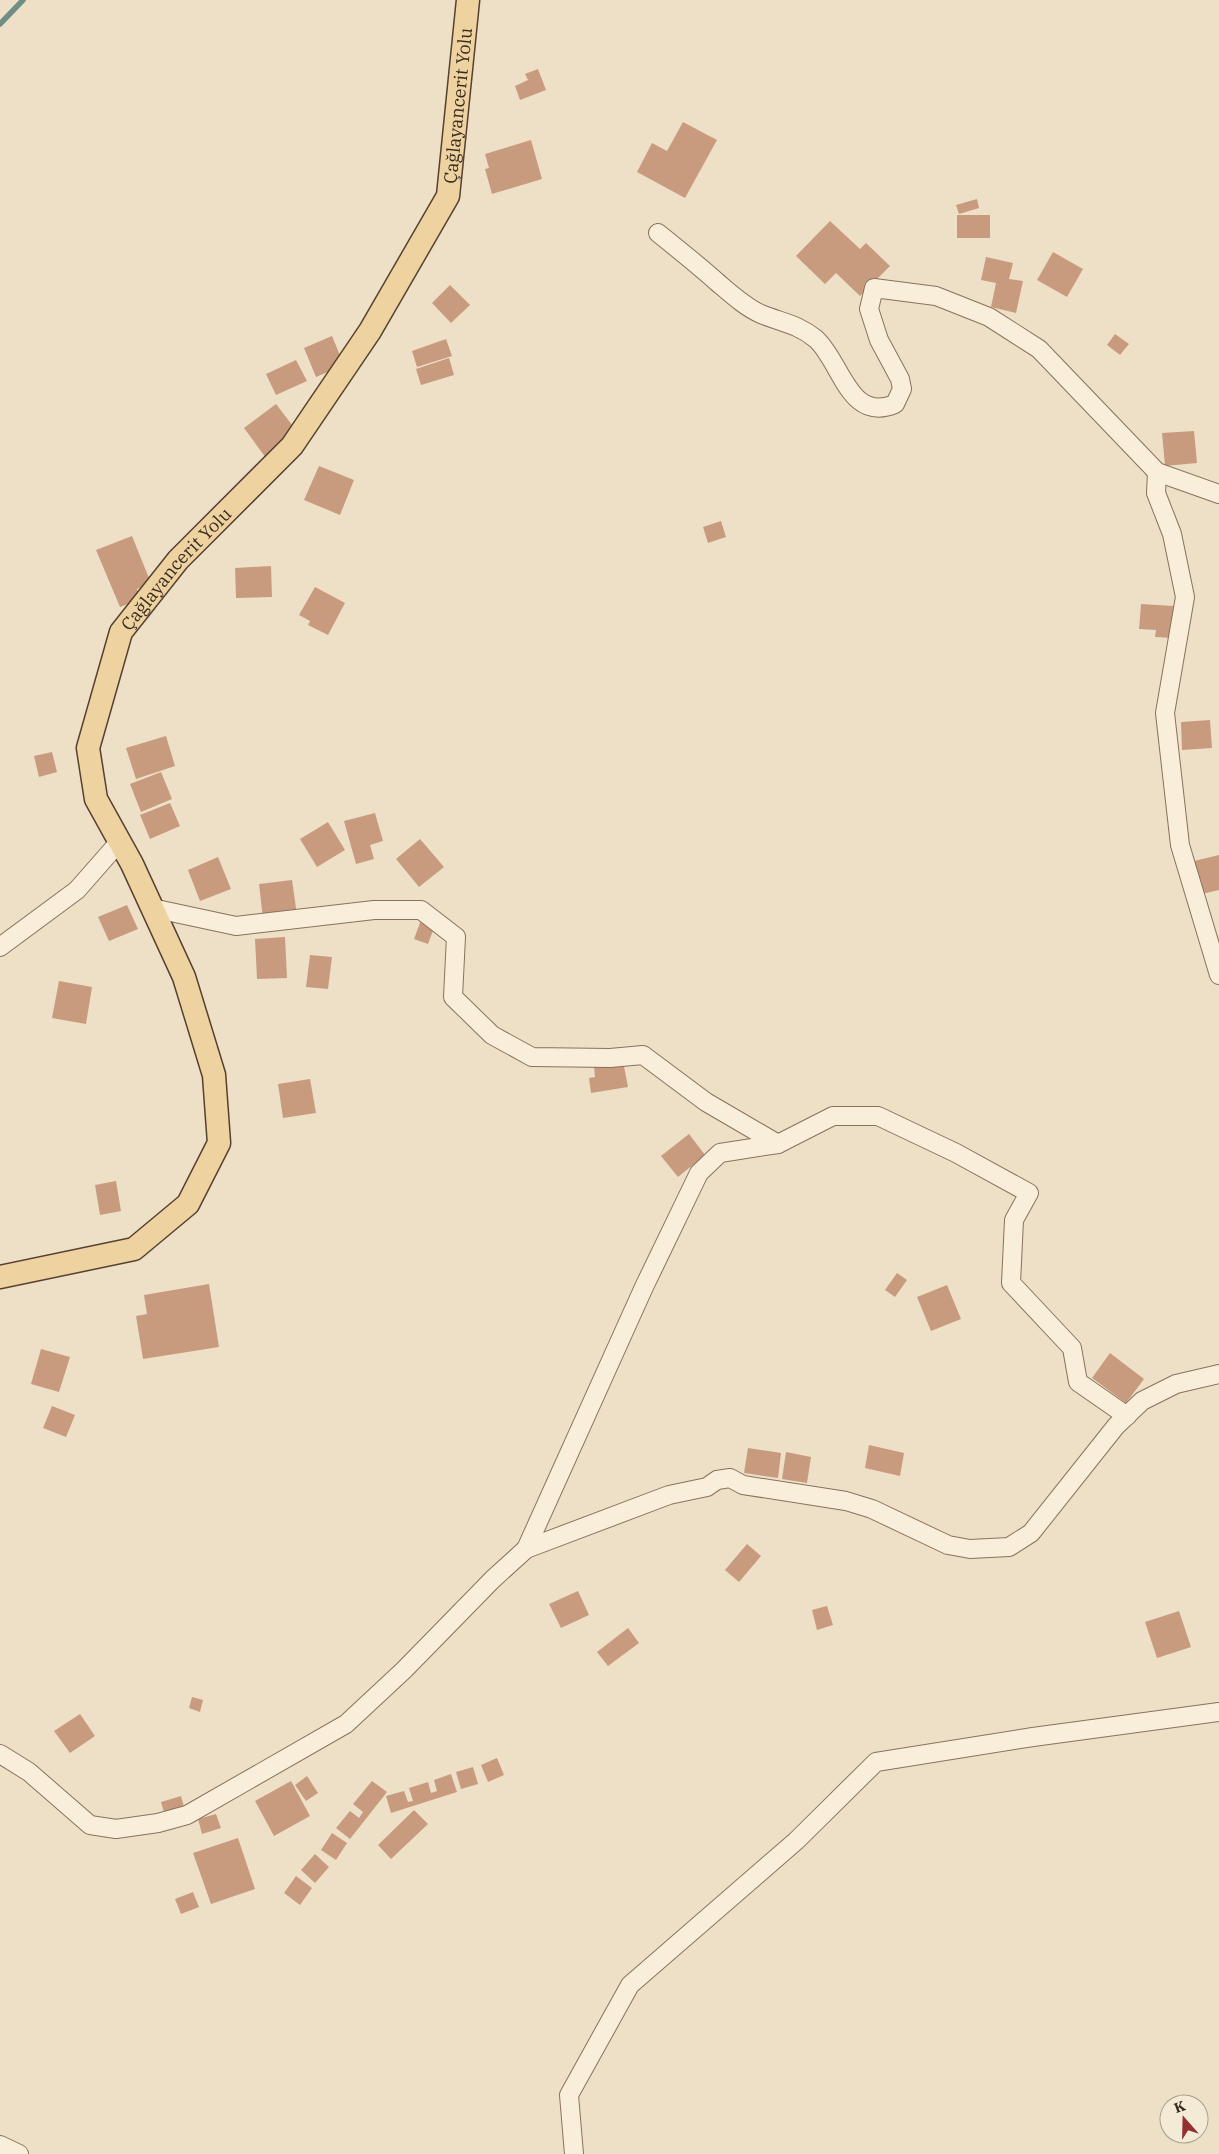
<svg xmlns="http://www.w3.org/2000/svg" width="1219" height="2154" font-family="'IBM Plex Serif',serif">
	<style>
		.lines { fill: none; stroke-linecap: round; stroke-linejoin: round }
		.stream { stroke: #6f8f86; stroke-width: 5.5 }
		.building { fill: #c99b7e }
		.minor-casing { stroke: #88725d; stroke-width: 20 }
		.major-casing { stroke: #564131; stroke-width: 25 }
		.minor { stroke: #f8eeda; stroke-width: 18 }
		.major { stroke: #eed3a1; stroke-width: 22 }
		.labels { text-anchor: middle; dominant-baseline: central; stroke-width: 4; stroke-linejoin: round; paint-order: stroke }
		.street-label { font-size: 18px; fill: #382b20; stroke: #f4ebd6 }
	</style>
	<rect width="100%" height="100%" fill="#ede0c7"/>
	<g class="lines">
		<polyline class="stream" points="0,24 23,0"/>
	</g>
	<g class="building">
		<polygon points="538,69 546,90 520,100 515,86 528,80 525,74"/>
		<polygon points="683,122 717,140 685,198 637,172 652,143 667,151"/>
		<polygon points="531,140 542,179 492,194 485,169 489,168 485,154"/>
		<polygon points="977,199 979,208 959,214 956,205"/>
		<rect x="957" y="215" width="33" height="23"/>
		<polygon points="830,221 860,249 866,243 890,266 860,296 836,273 825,284 796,256"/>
		<polygon points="1053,252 1083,269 1067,297 1037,280"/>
		<polygon points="986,257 1013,263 1009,279 1023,281 1016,313 991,307 996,283 981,280"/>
		<polygon points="450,285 470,305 451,323 432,303"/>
		<polygon points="1115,334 1129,344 1120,355 1107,345"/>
		<polygon points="332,336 344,365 316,377 304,348"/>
		<polygon points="446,339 452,356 417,367 412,351"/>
		<polygon points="449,358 454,375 421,385 416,369"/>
		<polygon points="296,360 307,381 276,395 266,374"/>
		<polygon points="276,404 299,434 266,458 244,428"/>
		<polygon points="1194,431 1197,463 1165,466 1162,433"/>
		<polygon points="319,466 354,480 340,515 304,500"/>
		<polygon points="721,521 726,537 708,543 703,527"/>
		<polygon points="132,536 151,583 137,589 141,599 120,607 96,550"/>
		<polygon points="271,566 272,597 236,598 235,568"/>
		<polygon points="315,587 345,603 328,635 308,625 310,621 299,615"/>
		<polygon points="1141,604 1174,606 1172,638 1155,637 1156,630 1139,629"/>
		<polygon points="1210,720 1212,748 1182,750 1181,722"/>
		<polygon points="166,736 175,766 136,779 126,748"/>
		<polygon points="52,752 57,772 39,777 34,756"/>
		<polygon points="161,772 172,799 141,812 130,784"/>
		<polygon points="170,803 180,826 150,839 140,815"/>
		<polygon points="375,813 383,841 370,845 374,859 356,864 344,821"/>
		<polygon points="328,822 345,850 317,867 300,839"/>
		<polygon points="420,839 444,867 419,887 396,859"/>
		<polygon points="1219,855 1219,890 1202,894 1194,861"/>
		<polygon points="218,857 231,889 200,901 188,870"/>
		<polygon points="292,880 297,915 263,919 259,884"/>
		<polygon points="127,905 138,929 109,941 98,917"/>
		<polygon points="421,920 435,925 428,944 414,939"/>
		<polygon points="285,937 287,978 257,979 255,939"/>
		<polygon points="310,955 332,957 328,989 306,987"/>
		<polygon points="59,981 92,987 86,1024 52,1018"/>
		<polygon points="623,1061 628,1087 591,1093 589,1078 595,1077 594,1066"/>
		<polygon points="310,1079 316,1113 283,1118 278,1084"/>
		<polygon points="689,1134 705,1155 678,1177 661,1156"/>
		<polygon points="116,1181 121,1211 100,1215 95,1185"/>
		<polygon points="897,1273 907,1280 895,1297 885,1290"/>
		<polygon points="209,1284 219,1347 143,1359 136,1316 147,1314 144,1295"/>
		<polygon points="947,1285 961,1319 931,1331 917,1297"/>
		<polygon points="41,1349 70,1357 59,1392 31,1384"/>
		<polygon points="1110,1353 1144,1379 1126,1403 1092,1378"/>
		<polygon points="52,1406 75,1415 66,1437 43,1428"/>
		<polygon points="869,1445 904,1453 900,1476 865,1468"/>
		<polygon points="748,1448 781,1453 778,1478 744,1473"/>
		<polygon points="786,1452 811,1457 807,1483 782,1479"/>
		<polygon points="747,1544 761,1556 739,1582 725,1570"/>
		<polygon points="578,1591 589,1615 561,1628 549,1604"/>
		<polygon points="827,1606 833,1625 817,1630 812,1610"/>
		<polygon points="1179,1611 1191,1647 1157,1658 1145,1622"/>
		<polygon points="628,1628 639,1643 608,1666 597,1652"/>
		<polygon points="192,1697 203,1700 200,1712 189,1708"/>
		<polygon points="80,1714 95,1736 70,1753 54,1731"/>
		<polygon points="497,1758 504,1775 488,1782 481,1765"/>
		<polygon points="473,1767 478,1784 461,1789 456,1772"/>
		<polygon points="451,1774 457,1792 391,1813 386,1796 404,1791 408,1802 413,1801 409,1788 428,1782 431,1793 437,1791 434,1780"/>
		<polygon points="307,1776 318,1793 306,1801 295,1785"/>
		<polygon points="291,1781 310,1816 274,1836 255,1801"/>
		<polygon points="372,1781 387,1792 350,1839 336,1828 350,1811 359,1818 363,1812 353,1804"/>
		<polygon points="181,1796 186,1814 166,1819 161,1802"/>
		<polygon points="414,1810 428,1824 391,1859 378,1845"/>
		<polygon points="216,1814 221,1828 202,1834 198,1819"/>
		<polygon points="332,1833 347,1843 336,1860 321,1850"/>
		<polygon points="238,1838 255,1889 211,1904 193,1853"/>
		<polygon points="315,1854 329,1867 315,1883 301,1870"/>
		<polygon points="296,1876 312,1888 300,1905 284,1893"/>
		<polygon points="193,1892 199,1907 181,1914 175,1899"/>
	</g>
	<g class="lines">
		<defs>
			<g id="minor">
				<path d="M658 233C678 249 698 265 717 282 730 293 745 307 761 314 780 322 798 324 816 339 842 363 849 423 895 404L902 389 900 379 879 340 869 309 874 288 936 296 989 317 1039 349 1157 472 1219 494"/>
				<polyline points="1157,472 1156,493 1172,534 1185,597 1165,713 1180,845 1219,975"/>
				<polyline points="152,908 236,926 374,910 421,910 456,937 453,997 492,1035 532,1057 610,1058 643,1055 706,1102 778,1144"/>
				<polyline points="0,947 77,890 120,841"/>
				<polyline points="526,1549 644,1287 699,1173 720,1153 778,1144 833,1116 878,1116 956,1153 1029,1193 1014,1220 1011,1283 1072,1348 1078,1382 1127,1416"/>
				<polyline points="0,1754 29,1772 90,1825 116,1829 158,1823 187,1815 346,1724 404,1670 493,1579 526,1549 669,1495 707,1487 717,1480 730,1478 743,1485 846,1501 872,1509 948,1545 970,1549 1009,1547 1031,1533 1116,1426 1142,1401 1176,1384 1219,1374"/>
				<polyline points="0,2145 19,2154"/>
				<polyline points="574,2154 569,2095 630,1985 796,1841 876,1762 1033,1737 1219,1712"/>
			</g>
			<g id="major">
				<path id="s1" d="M0 1277 134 1249 188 1204 219 1143 214 1075 184 977 132 864 96 799 88 748 121 632 178 560 292 446 370 331 448 196 468 0"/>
			</g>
		</defs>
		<use href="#minor" class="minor-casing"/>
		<use href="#major" class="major-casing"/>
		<use href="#minor" class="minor"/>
		<use href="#major" class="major"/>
	</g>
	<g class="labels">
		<g class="street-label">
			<text stroke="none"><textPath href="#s1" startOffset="1456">Çağlayancerit Yolu</textPath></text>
			<text stroke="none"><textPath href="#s1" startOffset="901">Çağlayancerit Yolu</textPath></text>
		</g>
	</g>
	<g transform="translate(1184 2119) rotate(340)"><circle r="24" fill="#f4ebd6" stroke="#a99e8d"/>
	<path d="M0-4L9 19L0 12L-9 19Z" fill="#942f33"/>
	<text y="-8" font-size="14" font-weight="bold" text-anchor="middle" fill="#382b20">K</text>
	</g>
</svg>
